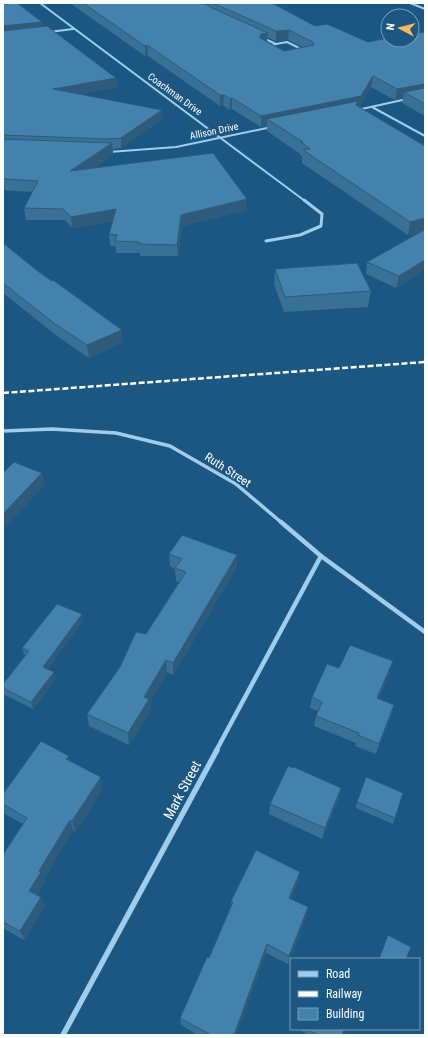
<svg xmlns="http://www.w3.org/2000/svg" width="428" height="1038" font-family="'Roboto Condensed',sans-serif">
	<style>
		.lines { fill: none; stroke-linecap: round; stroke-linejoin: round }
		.street-far4 { stroke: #9fcdeb; stroke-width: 2 }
		.street-far3 { stroke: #9fcdeb; stroke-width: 3 }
		.street-far2 { stroke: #9fcdeb; stroke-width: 3.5 }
		.street-far1 { stroke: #9fcdeb; stroke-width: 4.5 }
		.street { stroke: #9fcdeb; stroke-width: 5.5 }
		.rail { stroke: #fff; stroke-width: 2.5; stroke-dasharray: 6 2.5; stroke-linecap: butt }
		.wall { fill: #397095; fill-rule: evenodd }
		.shaded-wall { fill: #2e5b79 }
		.building { fill: #4282ad; stroke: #2e5b79 }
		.labels { text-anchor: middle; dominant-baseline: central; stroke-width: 4; stroke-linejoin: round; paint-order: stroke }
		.far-street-label { font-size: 10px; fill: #fff; stroke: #1a5883 }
		.street-label { font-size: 12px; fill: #fff; stroke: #1a5883 }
		.near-street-label { font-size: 14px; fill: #fff; stroke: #1a5883 }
	</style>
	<rect width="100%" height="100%" fill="#1a5883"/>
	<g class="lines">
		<g class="street-far4">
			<polyline points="40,3 305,201"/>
			<polyline points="410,3 425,9"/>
			<polyline points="49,32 73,29"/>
			<polyline points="263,38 276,44 287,42 303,50"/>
			<polyline points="268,46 276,44"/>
			<polyline points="372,107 425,136"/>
			<polyline points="357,110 407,99"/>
			<polyline points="109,152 176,147 272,127"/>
		</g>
		<polyline class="street-far3" points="266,241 300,235 321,226 322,214 304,200"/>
		<polyline class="street-far2" points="3,431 52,429 116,433 170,446 236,484 282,523"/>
		<g class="street-far1">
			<polyline points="281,522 321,556 425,632"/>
			<polyline points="216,751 321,556"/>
		</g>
		<polyline class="street" points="63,1035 217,750"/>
		<polyline class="rail" points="3,393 425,362"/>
	</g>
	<g class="wall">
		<polygon points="3,3 42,22 42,26 116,78 117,87 80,94 162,120 121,148 113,149 113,154 92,169 247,199 247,210 182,226 178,256 140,256 140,253 116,253 116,246 110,246 109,234 113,221 72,228 65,220 26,220 24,208 33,192 3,190"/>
		<path d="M70 3H272L315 26 368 42 425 32V116L402 103 403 98 395 100 371 87 360 107H358L425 146V270L396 288 366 274 367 262 420 232 408 235 302 163V156L300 155V154L267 131V126L261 127 232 109 229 110 223 105 220 106 148 56H145ZM267 37 276 41 288 40 303 47 284 51 267 41Z"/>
		<polygon points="3,243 123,342 89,358 57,336 3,293"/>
		<polygon points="275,269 371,291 368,307 284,312 274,284"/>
		<polygon points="169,554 237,567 173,675 167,672 150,702 151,711 129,745 89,726 87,714 120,667 146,634 179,582 176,581 175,569 170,566"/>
		<polygon points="83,620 48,669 56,679 33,709 3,694 3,688 26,655 24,655 22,648"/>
		<polygon points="339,668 390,672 379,699 394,705 391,715 376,754 355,746 356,743 314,726 316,716 318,711 310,708 312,697"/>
		<polygon points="71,762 103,788 75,832 73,830 44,879 45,882 37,895 45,906 24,940 3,928 3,852 4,853 23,824 3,813 3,794"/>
		<polygon points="341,788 338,799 322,839 269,814 270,804"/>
		<polygon points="403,793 393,824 356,808 357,802"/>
		<polygon points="298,881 291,899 308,907 306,917 288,964 266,953 236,1035 198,1035 181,1025 180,1018 209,958 231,905 231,901"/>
		<polygon points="298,1029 344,1029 342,1035 309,1035"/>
	</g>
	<g class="shaded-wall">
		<polygon points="42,22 43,30 3,35 3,26"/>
		<polygon points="289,30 288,40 276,41 276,31"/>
		<polygon points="268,33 267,43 260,38 261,34"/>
		<polygon points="147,45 148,56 145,56 145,46"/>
		<polygon points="373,76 371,87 360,107 267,119 267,126 261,127 261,116"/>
		<polygon points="116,78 117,87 54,99 53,89"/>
		<polygon points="425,84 425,94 404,92 403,98 395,100 397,89"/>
		<polygon points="220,95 224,95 223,105 220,106"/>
		<polygon points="232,98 232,109 229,110 230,99"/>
		<polygon points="162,110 162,120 121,148 121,138"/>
		<polygon points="112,143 113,154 72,182 70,171"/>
		<polygon points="247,199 247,210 182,226 178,256 177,245 181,215"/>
		<polygon points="116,209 117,220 72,228 71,217"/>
		<polygon points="425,218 425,230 408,235 410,222"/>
		<polygon points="425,260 425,270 396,288 399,276"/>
		<polygon points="122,330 123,342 89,358 87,345"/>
		<polygon points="42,473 45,485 3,530 3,514"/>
		<polygon points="237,555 237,567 173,675 173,663"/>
		<polygon points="82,614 83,620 45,673 43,667"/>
		<polygon points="166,660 167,672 150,702 151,711 129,745 128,733 144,697"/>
		<polygon points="393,661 390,672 375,709 377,698"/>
		<polygon points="54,672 56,679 33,709 31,702"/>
		<polygon points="394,705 391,715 376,754 379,744"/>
		<polygon points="69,756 72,767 66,759"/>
		<polygon points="101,777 103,788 75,832 72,821"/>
		<polygon points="341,788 338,799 322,839 325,828"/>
		<polygon points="70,820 73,830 44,879 45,882 33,901 29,891 39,871"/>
		<polygon points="300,872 298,881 287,907 289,898"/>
		<polygon points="41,897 45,906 24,940 20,931"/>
		<polygon points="308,907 306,917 288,964 289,956"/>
		<polygon points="267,944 266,953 236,1035 234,1035"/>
	</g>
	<g class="building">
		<polygon points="3,3 17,3 42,22 3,26"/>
		<polygon points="83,3 204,3 212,8 268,33 261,34 260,38 284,51 314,45 313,42 289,30 276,31 213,3 272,3 315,26 327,24 368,42 388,38 388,40 412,40 412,34 425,32 425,84 397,89 373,76 361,96 261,116 232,98 230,99 224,95 220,95 147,45 145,46"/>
		<polygon points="47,26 116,78 53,89 162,110 121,138 106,139 3,135 3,31"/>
		<polygon points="425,88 425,104 404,92"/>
		<polygon points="358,101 356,105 425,146 425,218 410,222 303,150 310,149 301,142 303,142 267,119"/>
		<polygon points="3,139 112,143 70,171 213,153 247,199 181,215 177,245 139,244 139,242 115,241 117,235 109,234 116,209 71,217 63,209 24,208 38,181 3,179"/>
		<polygon points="424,230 425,230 425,260 399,276 367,262"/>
		<polygon points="3,243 39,272 52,281 53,280 122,330 87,345 55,324 3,283"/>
		<polygon points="357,263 371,291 285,297 275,269"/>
		<polygon points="14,462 42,473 3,514 3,473"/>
		<polygon points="182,535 237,555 173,663 166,660 144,697 149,699 128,733 87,714 120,667 136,632 146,634 186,572 175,568 182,559 169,554"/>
		<polygon points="57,604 82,614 43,667 54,672 31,702 3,688 3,684 29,651 22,648"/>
		<polygon points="350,645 393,661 377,698 394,705 379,744 358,735 359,733 316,716 322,702 312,697 327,664 339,668"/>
		<polygon points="41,741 69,756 66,759 101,777 72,821 70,820 39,871 41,872 29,891 41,897 20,931 3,922 3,852 4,853 27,818 3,804 3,794"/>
		<polygon points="288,766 293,768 294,767 341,788 325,828 270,804"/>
		<polygon points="366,777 403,793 395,818 357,802"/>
		<polygon points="256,850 300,872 289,898 308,907 289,956 267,944 234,1035 211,1035 180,1018 207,957 209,958 233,902 231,901"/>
		<polygon points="388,935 411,947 406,959 379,959"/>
		<polygon points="306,1029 344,1029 342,1035 318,1035"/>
	</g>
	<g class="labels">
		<g class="far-street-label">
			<text transform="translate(175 94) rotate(36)">Coachman Drive</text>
			<text transform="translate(214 131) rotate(-12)">Allison Drive</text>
		</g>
		<g class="street-label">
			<text transform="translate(228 470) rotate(33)">Ruth Street</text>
		</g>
		<g class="near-street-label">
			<text transform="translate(182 790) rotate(-62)">Mark Street</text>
		</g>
	</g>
	<rect width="428" height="1038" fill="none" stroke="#ffffff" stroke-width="8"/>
	<rect x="290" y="958" width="130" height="72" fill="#1a5883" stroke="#769bb5"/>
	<rect x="298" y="971" width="20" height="6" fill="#9fcdeb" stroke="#769bb5"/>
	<text x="326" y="978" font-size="12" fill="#ffffff">Road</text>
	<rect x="298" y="991" width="20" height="6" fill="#ffffff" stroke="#769bb5"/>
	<text x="326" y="998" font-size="12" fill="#ffffff">Railway</text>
	<rect x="298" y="1008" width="20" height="12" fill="#4282ad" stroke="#769bb5"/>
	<text x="326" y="1018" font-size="12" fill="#ffffff">Building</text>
	<g transform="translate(400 28) rotate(277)"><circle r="19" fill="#1a5883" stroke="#769bb5"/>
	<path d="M0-3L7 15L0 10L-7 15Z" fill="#feb65a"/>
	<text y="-6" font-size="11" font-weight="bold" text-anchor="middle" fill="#ffffff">N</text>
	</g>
</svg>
